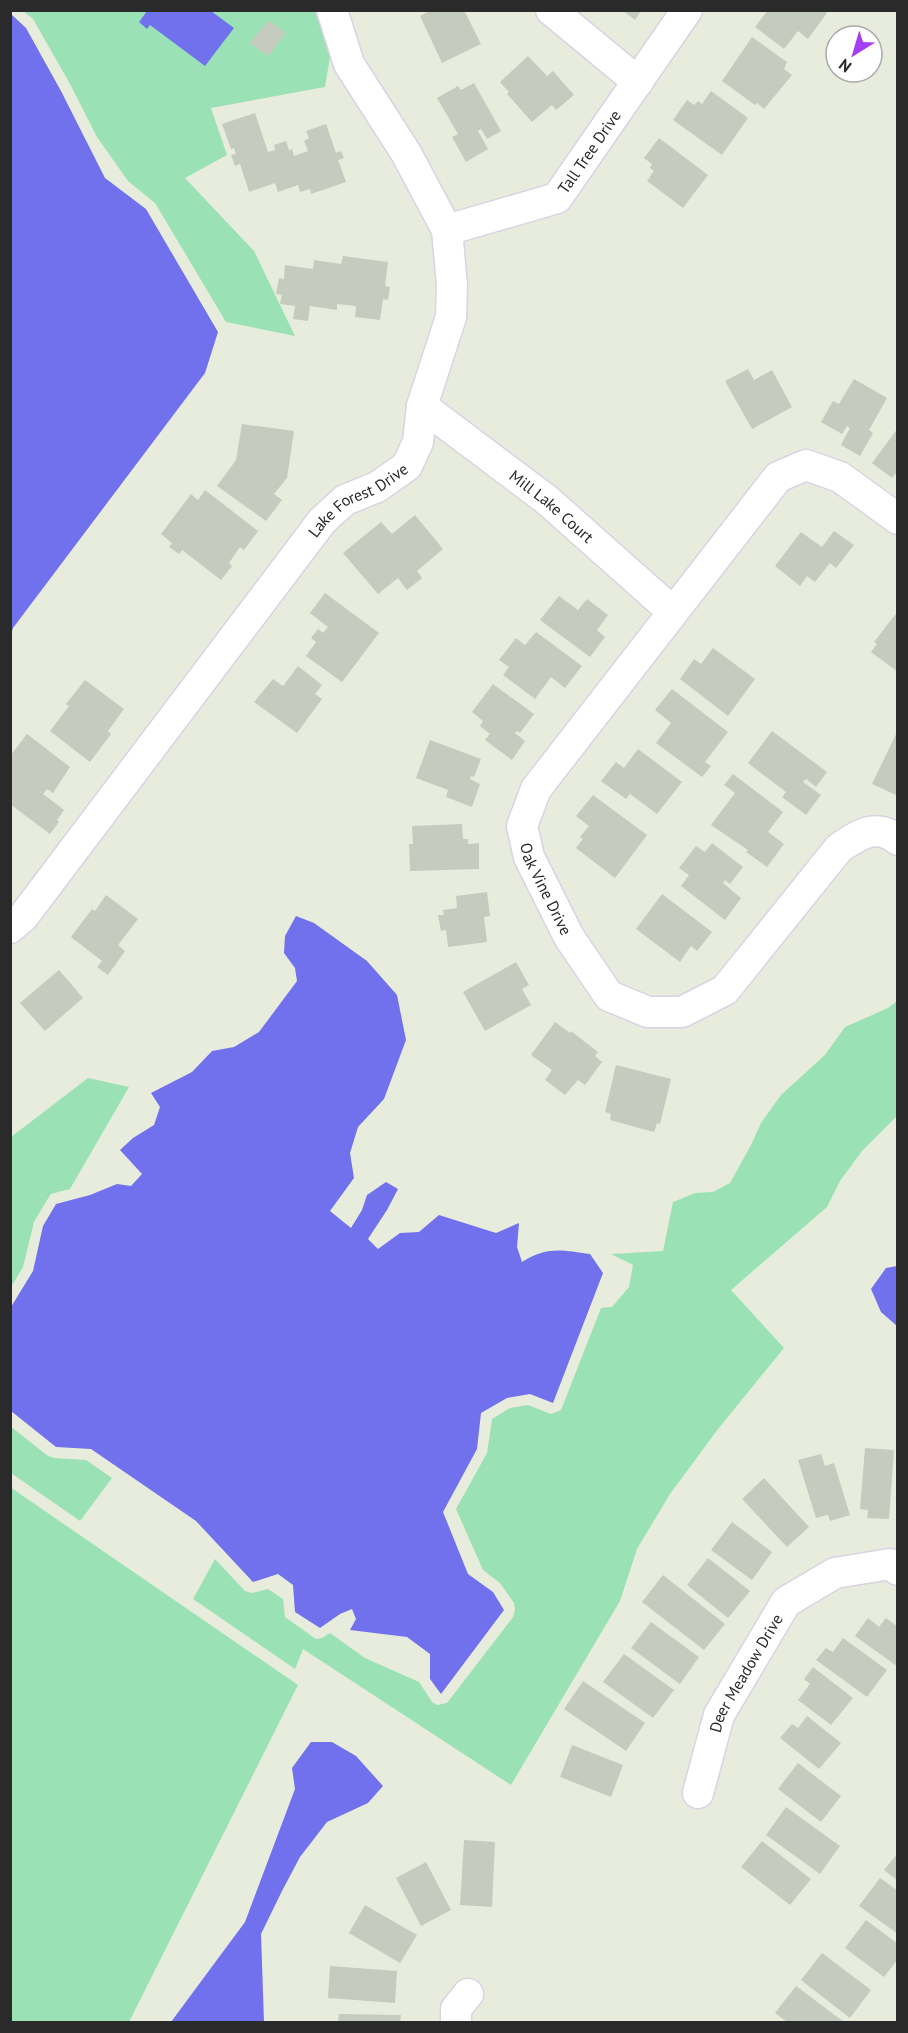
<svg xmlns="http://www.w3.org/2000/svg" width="908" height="2033" font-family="'PT Sans',sans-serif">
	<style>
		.green { fill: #9ae2b6 }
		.water { fill: #7171ed }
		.building { fill: #c6cbbf }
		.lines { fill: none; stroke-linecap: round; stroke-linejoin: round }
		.minor-casing { stroke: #dbd2e3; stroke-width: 33 }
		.minor { stroke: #fff; stroke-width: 30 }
		.labels { text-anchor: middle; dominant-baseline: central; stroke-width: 5; stroke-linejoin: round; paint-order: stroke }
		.street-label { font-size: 16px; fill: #2a2a2a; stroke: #fff }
	</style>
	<rect width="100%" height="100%" fill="#e8ecdd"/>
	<g class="green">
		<polygon points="23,11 318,11 331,51 325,87 211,108 227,155 185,178 254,251 295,336 226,322 155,203 128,181 97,137 70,84 33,19"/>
		<polygon points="897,1001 897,1116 862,1151 840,1181 827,1207 731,1290 784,1348 718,1429 670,1494 637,1549 620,1601 511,1785 303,1649 295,1669 193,1599 215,1559 245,1591 252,1593 268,1589 283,1599 285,1617 316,1639 322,1638 330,1633 365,1658 419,1682 432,1702 437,1705 447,1703 513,1617 515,1610 514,1603 500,1583 483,1570 456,1509 487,1453 492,1419 510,1408 528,1405 551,1414 561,1410 601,1308 612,1307 629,1287 633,1265 611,1254 663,1251 673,1202 695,1193 713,1192 730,1183 751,1145 761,1123 781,1095 825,1055 845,1027 888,1008"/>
		<polygon points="88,1078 129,1087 70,1189 51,1194 47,1200 34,1222 23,1267 11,1287 11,1137"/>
		<polygon points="10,1426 48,1456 54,1458 86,1460 112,1478 80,1521 11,1473"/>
		<polygon points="10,1487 298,1685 129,2022 11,2022"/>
	</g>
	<g class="water">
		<polygon points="147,11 211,11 234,28 205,66 150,25 147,29 139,22"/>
		<polygon points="11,14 26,28 61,91 105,178 146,209 218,332 205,373 13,628 11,634"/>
		<path d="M296 916 314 923 367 961 397 995 406 1040 384 1099 358 1127 350 1153 354 1178 330 1211 351 1228 362 1210 367 1195 386 1182 398 1189 387 1210 368 1239 378 1249 400 1233 419 1232 439 1215 496 1233 519 1223 517 1247 522 1262C547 1246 562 1250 590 1254L603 1273 553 1403 530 1394 507 1398 481 1413 477 1449 443 1512 468 1574 493 1592 504 1610 441 1694 430 1679V1654L407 1637 350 1630 356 1619 352 1609 340 1614 320 1628 295 1612 293 1585 278 1574 253 1582 196 1521 91 1449 56 1447 11 1411V1307L33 1271 43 1226 56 1204 90 1195 117 1184 131 1186 142 1174 120 1150 133 1138 154 1125 160 1107 151 1093 192 1072 212 1051 234 1047 259 1032 297 981 295 968 284 953 285 936Z"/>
		<polygon points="897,1266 898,1266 897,1326 881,1312 871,1289 886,1268"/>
		<polygon points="311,1742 332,1742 356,1756 383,1786 368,1803 327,1822 300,1857 282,1891 261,1934 264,2022 171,2022 245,1922 295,1789 292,1768"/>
	</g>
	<g class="building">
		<polygon points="431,10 464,10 481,44 442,63 420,16"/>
		<polygon points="622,10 642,10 635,20"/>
		<polygon points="768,10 824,10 827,13 808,39 798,31 784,49 755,27"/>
		<polygon points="269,20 286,33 268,56 250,43"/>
		<polygon points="752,37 787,62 784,69 792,75 764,109 757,103 755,105 722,81"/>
		<polygon points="528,56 547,76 553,71 574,95 556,110 552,105 532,122 507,94 509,92 500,82"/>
		<polygon points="474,83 501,131 487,139 481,129 478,131 488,149 466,162 452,137 458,134 437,98 458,86 461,90"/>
		<polygon points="711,91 748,118 722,155 673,120 687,100 694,105 698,101 702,104"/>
		<polygon points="255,113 268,152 275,150 274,145 286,141 289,150 292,149 294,156 308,151 304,141 309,138 306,131 326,124 336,153 341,151 344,158 338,160 346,182 311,194 310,189 300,192 298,185 278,192 275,183 249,192 240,164 235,166 231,155 236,154 234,148 231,149 222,124"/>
		<polygon points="659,138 708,175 683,208 647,181 654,171 650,168 652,164 644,158"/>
		<polygon points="343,256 388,262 385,286 390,287 388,300 383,299 380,320 355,317 356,306 337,304 337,310 310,306 308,321 293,319 295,306 280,304 282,295 276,294 279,278 284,279 285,265 313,269 314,260 341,264"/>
		<polygon points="748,369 754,380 772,370 792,407 752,429 725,381"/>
		<polygon points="854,379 887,398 869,430 873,433 860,456 841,445 850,428 847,426 842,434 821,422 833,401 839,404"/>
		<polygon points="242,424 294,431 287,478 274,494 282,500 266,521 217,486 236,460"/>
		<polygon points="898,428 898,471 892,478 872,463"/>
		<polygon points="205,490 258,531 244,550 240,547 229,563 232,566 221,580 182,550 179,554 169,547 172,543 161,534 191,494 198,500"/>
		<polygon points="415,515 443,549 417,571 422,578 407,590 398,578 378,594 343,553 381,522 392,534"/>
		<polygon points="834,531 854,545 836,568 830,563 815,582 807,576 800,586 775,566 801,532 822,547"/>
		<polygon points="325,593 379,633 342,682 306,656 316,642 311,638 318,629 323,633 328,627 310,613"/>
		<polygon points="559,596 578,610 587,599 608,615 597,630 605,637 590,657 540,620"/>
		<polygon points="898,611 898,672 871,652 877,644 874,642"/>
		<polygon points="536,632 582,666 565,688 551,677 535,699 503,675 509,667 499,660 516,638 525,645"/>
		<polygon points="713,648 755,679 728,716 680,679 694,659 701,664"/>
		<polygon points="298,666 322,685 315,694 322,699 297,733 254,702 273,679 283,686"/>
		<polygon points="85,680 124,709 108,731 111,734 90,762 50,731 69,706 66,704"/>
		<polygon points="493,684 534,714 520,733 517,731 515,733 525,741 512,760 485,740 490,734 480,726 483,721 472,712"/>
		<polygon points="672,689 728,732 705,762 711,766 702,777 656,743 671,723 655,710"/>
		<polygon points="898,730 898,792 896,795 872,784"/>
		<polygon points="772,731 827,772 816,787 806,779 803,782 821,795 806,815 782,797 786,792 748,763"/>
		<polygon points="27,734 70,767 53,793 47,789 43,794 64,810 57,820 59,822 50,834 10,804 10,756"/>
		<polygon points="430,740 481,759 474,777 471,776 470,779 480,784 472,807 446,797 448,790 416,778"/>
		<polygon points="638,749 682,782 657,814 630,794 626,799 601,781 616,762 624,768"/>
		<polygon points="733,774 783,812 768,832 784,844 767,867 746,852 748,850 711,825 735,793 724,785"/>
		<polygon points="593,795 647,835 615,878 576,848 583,839 580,837 589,826 576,816"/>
		<polygon points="462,824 463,839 468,839 468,844 479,843 479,869 410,871 409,844 413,844 412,826"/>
		<polygon points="712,843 743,867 730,884 725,880 723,883 741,898 725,920 681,886 689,875 679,868 696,846 705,852"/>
		<polygon points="487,892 490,916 484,917 487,942 448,947 446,930 441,931 438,915 444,915 443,910 457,908 456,896"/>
		<polygon points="662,894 712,932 697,951 691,946 680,962 636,929"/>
		<polygon points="106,895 138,919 118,945 125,951 108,975 97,967 102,961 71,937 92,909 95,911"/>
		<polygon points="516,962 529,985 522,989 531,1005 485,1031 463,992"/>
		<polygon points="59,970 83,998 45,1031 20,1003"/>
		<polygon points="555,1022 570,1033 571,1031 598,1052 595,1056 602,1062 585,1085 578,1080 565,1095 545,1080 552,1070 531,1055"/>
		<polygon points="616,1065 671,1079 660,1124 657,1123 654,1132 610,1120 611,1114 605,1112"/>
		<polygon points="865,1448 894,1450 889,1519 867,1518 868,1510 860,1509"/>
		<polygon points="821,1454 825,1466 834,1463 850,1515 830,1521 828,1515 816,1518 798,1460"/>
		<polygon points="764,1478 809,1527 787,1547 742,1499"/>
		<polygon points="732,1522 772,1552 752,1580 711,1550"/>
		<polygon points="708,1558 750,1591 728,1618 687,1585"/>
		<polygon points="663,1575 725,1624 704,1650 642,1602"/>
		<polygon points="868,1618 879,1627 886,1618 898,1627 898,1667 855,1636"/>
		<polygon points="651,1622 699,1657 680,1684 631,1648"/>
		<polygon points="843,1638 887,1670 867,1697 816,1660 826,1648 833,1652"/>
		<polygon points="624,1654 674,1690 653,1718 603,1682"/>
		<polygon points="813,1667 853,1698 831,1725 798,1700 810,1684 804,1679"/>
		<polygon points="583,1681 645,1723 626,1751 564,1709"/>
		<polygon points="807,1716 841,1743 819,1769 780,1738 792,1724 798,1728"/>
		<polygon points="572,1745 623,1765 611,1797 560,1777"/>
		<polygon points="798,1763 841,1796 821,1822 778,1789"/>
		<polygon points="786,1807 840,1846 820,1874 766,1835"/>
		<polygon points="464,1840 495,1842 492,1907 460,1905"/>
		<polygon points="762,1841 811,1879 790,1905 741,1867"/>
		<polygon points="898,1853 898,1881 884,1870"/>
		<polygon points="426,1862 451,1910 421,1926 396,1878"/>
		<polygon points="880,1878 898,1891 898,1934 859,1906"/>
		<polygon points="365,1905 417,1935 400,1963 349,1933"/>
		<polygon points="866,1920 898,1944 898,1959 884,1977 845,1948"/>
		<polygon points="822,1953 871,1990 850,2018 801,1980"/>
		<polygon points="330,1966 397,1971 395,2003 328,1998"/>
		<polygon points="796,1986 844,2022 787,2022 775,2013"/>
		<polygon points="339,2014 401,2015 400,2022 338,2022"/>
	</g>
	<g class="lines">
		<defs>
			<g id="minor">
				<polyline points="551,10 638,82"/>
				<path id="s1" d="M447 230 557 198 687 10"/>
				<path id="s2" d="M422 406 547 500 673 612"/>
				<path id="s3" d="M898 519 840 477 806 465 778 477 536 789 522 826 529 857 569 937 609 996 648 1012H682L725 990 839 848C859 835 876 822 898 840"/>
				<path id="s4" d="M10 928 23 917 322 521 345 500 377 487 407 466 418 442 422 406 451 317 452 285 447 230 406 153 349 64 332 10"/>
				<path id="s5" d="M698 1793 719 1715 786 1602 835 1573 890 1564 898 1570"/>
				<polyline points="456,2022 456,2009 468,1994"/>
			</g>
		</defs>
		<use href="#minor" class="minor-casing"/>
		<use href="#minor" class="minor"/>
	</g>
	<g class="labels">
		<g class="street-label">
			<text stroke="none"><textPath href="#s1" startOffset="171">Tall Tree Drive</textPath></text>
			<text stroke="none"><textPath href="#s4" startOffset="555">Lake Forest Drive</textPath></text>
			<text stroke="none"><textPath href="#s2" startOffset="164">Mill Lake Court</textPath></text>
			<text stroke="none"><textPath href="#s3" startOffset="640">Oak Vine Drive</textPath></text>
			<text stroke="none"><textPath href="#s5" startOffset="130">Deer Meadow Drive</textPath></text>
		</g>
	</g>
	<rect width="908" height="2033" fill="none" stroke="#2a2a2a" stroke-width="24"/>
	<g transform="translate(854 54) rotate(217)"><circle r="28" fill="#ffffff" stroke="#aaaaaa" stroke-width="1.5"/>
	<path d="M0-4.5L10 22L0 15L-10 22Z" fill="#a33ff7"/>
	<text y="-9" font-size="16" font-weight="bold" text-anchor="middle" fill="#2a2a2a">N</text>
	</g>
</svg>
